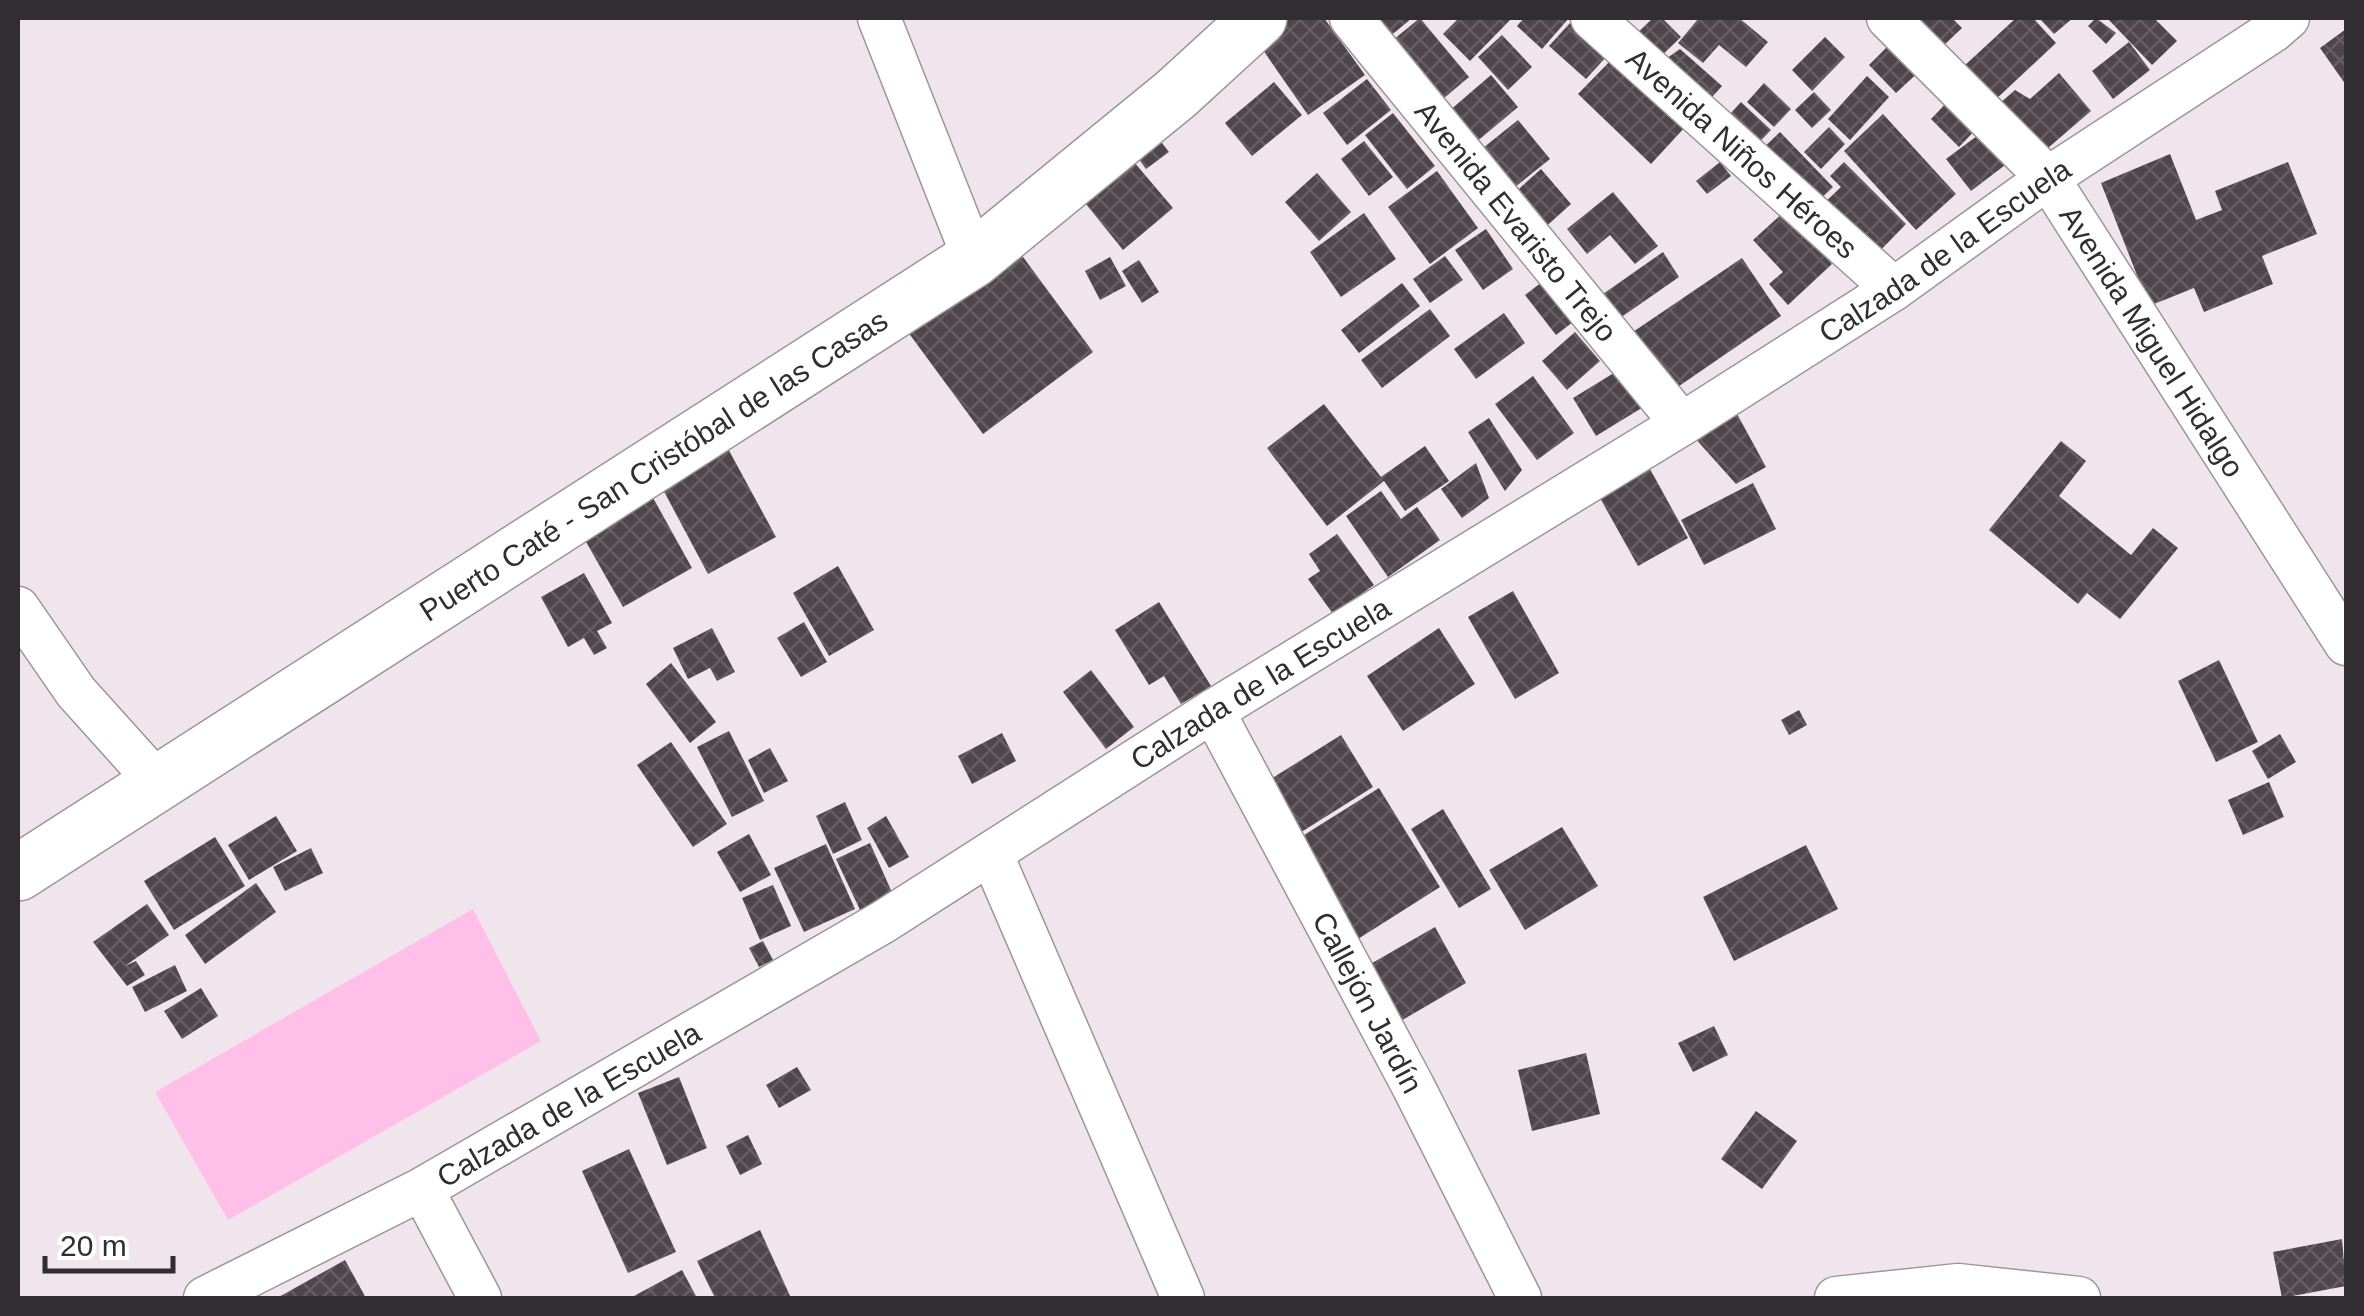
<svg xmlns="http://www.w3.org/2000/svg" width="2364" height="1316" font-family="Arial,sans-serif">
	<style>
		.garden { fill: #ffbfe9 }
		.building { fill: url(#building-cross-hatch) }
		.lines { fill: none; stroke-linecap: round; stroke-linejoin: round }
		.minor-casing { stroke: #9f949b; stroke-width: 45 }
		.major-casing { stroke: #9f949b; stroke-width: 58 }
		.minor { stroke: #fff; stroke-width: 42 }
		.major { stroke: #fff; stroke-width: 55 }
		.labels { text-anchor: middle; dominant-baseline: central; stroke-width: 10; stroke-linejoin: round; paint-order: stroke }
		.street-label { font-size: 30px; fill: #322d30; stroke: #fff }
	</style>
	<defs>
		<pattern id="building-cross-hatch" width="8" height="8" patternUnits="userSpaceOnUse" patternTransform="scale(2.5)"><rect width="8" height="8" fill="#4f464c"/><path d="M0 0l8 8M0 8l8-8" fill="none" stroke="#665e63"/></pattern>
	</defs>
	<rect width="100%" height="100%" fill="#f0e5ec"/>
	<polygon class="garden" points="473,909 541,1041 228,1220 155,1092"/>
	<g class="building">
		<polygon points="1287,18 1324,18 1365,75 1308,115 1256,40"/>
		<polygon points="1361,18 1412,18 1382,43"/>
		<polygon points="1420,18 1469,77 1437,104 1388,44"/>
		<polygon points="1459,18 1512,18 1470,61 1443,34"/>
		<polygon points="1524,18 1569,18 1542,49 1517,26"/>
		<polygon points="1653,18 1662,18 1681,37 1653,64 1630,40"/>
		<polygon points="1699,18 1739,18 1768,42 1746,67 1719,45 1703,63 1678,43"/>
		<polygon points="1917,18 1952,18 1962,28 1941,48"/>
		<polygon points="2016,18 2033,18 2056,43 1994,101 1963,67"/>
		<polygon points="2039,18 2073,18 2054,34"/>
		<polygon points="2096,18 2116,33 2106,44 2088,26"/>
		<polygon points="2107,18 2154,18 2177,41 2152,65"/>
		<polygon points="1570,23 1606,57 1586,79 1549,46"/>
		<polygon points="2346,29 2346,85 2320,48"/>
		<polygon points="1502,35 1532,67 1508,90 1478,57"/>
		<polygon points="1825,37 1845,57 1812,91 1792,70"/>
		<polygon points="1895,39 1923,68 1896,93 1869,65"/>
		<polygon points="2129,42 2150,70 2113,99 2092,71"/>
		<polygon points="1680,49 1722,86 1704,106 1657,65"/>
		<polygon points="1615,56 1686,126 1651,164 1578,94"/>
		<polygon points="2059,73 2091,111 2041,154 1999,104 2015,90 2030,99"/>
		<polygon points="1491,75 1518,107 1468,149 1442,117"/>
		<polygon points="1867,76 1889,97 1850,140 1828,119"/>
		<polygon points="1367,79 1391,110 1347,145 1323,113"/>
		<polygon points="1274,82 1302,115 1252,156 1225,123"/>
		<polygon points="1764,83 1791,109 1774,127 1747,102"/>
		<polygon points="1814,92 1831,110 1812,128 1795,110"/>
		<polygon points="1954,95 1982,123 1959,147 1931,119"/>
		<polygon points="1741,102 1771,130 1748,154 1719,126"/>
		<polygon points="1393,113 1435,166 1407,189 1365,135"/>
		<polygon points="1883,114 1956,194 1916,230 1844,151"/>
		<polygon points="1518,120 1550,159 1505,195 1473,156"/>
		<polygon points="1149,126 1169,152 1146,169 1127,143"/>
		<polygon points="1829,127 1845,144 1821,169 1804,152"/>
		<polygon points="1989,127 2013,159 1971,191 1946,159"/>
		<polygon points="1780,132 1833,187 1808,211 1755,156"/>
		<polygon points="1364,141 1393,177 1369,196 1341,159"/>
		<polygon points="2170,154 2196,220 2222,210 2215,191 2288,162 2317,234 2262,256 2273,284 2204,312 2194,288 2149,306 2101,183"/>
		<polygon points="1134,162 1173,208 1123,250 1086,204"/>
		<polygon points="1720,162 1731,176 1707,194 1696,181"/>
		<polygon points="1844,162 1906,224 1872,259 1820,207 1841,187 1830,176"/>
		<polygon points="1541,169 1571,204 1541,231 1510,197"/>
		<polygon points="1437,171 1478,228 1430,264 1388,207"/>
		<polygon points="1317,173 1351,212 1319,241 1285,202"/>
		<polygon points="1613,192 1658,246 1635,264 1610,235 1587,254 1567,229"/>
		<polygon points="1784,212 1832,264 1788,305 1769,284 1783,272 1753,240"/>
		<polygon points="1364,213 1396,259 1341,297 1310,252"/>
		<polygon points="1486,229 1513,269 1483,290 1455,250"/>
		<polygon points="1015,246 1093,352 983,434 905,328"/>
		<polygon points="1663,252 1679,277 1610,325 1593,301"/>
		<polygon points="1445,256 1463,280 1430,303 1413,279"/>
		<polygon points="1110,257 1126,286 1100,300 1085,271"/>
		<polygon points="1742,258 1781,316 1666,395 1627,336"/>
		<polygon points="1139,260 1159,292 1142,303 1122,271"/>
		<polygon points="1542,282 1573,322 1556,335 1525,295"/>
		<polygon points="1402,283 1420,306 1359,353 1341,330"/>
		<polygon points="1430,309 1450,336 1382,388 1361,360"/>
		<polygon points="1504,313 1525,343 1476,379 1454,349"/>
		<polygon points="1575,332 1600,361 1567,390 1542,361"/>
		<polygon points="1622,368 1645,406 1596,436 1573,398"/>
		<polygon points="1533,376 1574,433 1537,460 1495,404"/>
		<polygon points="1324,404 1381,477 1425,446 1449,481 1405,511 1384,481 1327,526 1267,448"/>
		<polygon points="1736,412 1766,467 1736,484 1693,436"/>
		<polygon points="1489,418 1522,470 1505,491 1468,432"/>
		<polygon points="2061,441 2086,461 2059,496 2131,555 2153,528 2178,548 2120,619 2087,593 2078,604 1989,530"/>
		<polygon points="726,445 776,537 708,574 659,482"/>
		<polygon points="1476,463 1489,498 1462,518 1441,489"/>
		<polygon points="1650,469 1688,538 1638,566 1600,498"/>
		<polygon points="1753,483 1776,529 1704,565 1681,520"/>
		<polygon points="647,487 692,568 623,607 577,526"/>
		<polygon points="1381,491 1401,519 1417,507 1440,540 1388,577 1346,516"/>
		<polygon points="1337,534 1374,585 1333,614 1308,579 1320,571 1309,554"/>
		<polygon points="838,566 874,630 829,656 793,593"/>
		<polygon points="584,573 612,623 597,631 607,648 594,655 584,638 568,647 541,597"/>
		<polygon points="1513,591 1559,673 1515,699 1468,617"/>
		<polygon points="1159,602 1211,686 1181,704 1164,676 1149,685 1115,630"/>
		<polygon points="804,622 827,662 801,677 777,638"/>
		<polygon points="712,628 735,672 717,681 710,668 688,679 673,648"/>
		<polygon points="1439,628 1475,684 1403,731 1367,676"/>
		<polygon points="2219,660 2258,742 2216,762 2178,681"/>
		<polygon points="671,663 716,722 690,743 646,684"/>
		<polygon points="1091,670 1134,727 1106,749 1063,692"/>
		<polygon points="1799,710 1807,725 1789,735 1781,720"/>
		<polygon points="729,731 764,801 732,817 697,747"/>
		<polygon points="1002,733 1016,761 972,784 958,756"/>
		<polygon points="2280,734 2296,762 2268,779 2252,751"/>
		<polygon points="1341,735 1373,787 1295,836 1263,784"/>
		<polygon points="671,742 727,824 693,847 637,765"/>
		<polygon points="770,748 788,781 764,793 748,760"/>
		<polygon points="2269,782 2284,817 2243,835 2228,800"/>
		<polygon points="1379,788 1440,887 1358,939 1296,840"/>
		<polygon points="845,802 862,840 833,854 816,816"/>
		<polygon points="1443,809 1491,889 1459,908 1411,829"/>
		<polygon points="276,816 297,851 249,880 228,845"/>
		<polygon points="886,816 909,857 889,868 867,828"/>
		<polygon points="1562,827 1598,886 1525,930 1489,870"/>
		<polygon points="749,834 771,875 740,892 717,852"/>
		<polygon points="215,837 245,886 174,930 144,881"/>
		<polygon points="870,843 894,897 861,912 836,859"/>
		<polygon points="826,844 855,909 804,932 774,868"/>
		<polygon points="1806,845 1838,909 1734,961 1703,897"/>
		<polygon points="311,848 323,873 285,891 273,867"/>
		<polygon points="256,883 276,912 205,964 185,935"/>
		<polygon points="773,885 791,926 760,940 742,898"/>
		<polygon points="147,904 169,935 125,966 136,961 145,975 127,986 93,942"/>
		<polygon points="1435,927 1466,983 1392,1026 1360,970"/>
		<polygon points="763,941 773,960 759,967 749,948"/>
		<polygon points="175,965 187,991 145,1012 132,987"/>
		<polygon points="201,988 218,1016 182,1039 164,1011"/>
		<polygon points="1714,1026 1728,1055 1693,1072 1678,1043"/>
		<polygon points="1586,1053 1600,1114 1532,1131 1518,1070"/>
		<polygon points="797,1067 811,1090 779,1108 766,1085"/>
		<polygon points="679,1077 707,1148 667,1165 638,1093"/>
		<polygon points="1756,1111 1797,1141 1762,1189 1721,1159"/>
		<polygon points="748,1135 762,1164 740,1175 726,1146"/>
		<polygon points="629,1149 676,1252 628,1273 582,1171"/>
		<polygon points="760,1230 791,1298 715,1298 697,1261"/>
		<polygon points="2342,1239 2346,1286 2282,1298 2273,1252"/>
		<polygon points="345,1260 366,1298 277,1298"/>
		<polygon points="682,1270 697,1298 636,1298 634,1296"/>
	</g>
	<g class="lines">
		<defs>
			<g id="minor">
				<polyline points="879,18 974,259"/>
				<path id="s1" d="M1351 18 1682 424"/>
				<path id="s2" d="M1592 18 1894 289"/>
				<path id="s3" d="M1888 18 2048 178 2346 644"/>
				<polyline points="18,608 76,692 157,782"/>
				<path id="s4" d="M1213 711 1413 1086 1520 1298"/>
				<polyline points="991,853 1183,1298"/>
				<polyline points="422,1189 480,1298"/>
				<path id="s5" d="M205 1298 422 1189 883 922 1213 711 1682 424 1894 289 2048 178 2273 31 2288 18"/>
				<polyline points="1836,1298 1958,1285 2079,1298"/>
			</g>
			<g id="major">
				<path id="s6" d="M18 873 974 259 1176 94 1259 18"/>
			</g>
		</defs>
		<use href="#minor" class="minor-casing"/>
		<use href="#major" class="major-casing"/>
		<use href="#minor" class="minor"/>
		<use href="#major" class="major"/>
	</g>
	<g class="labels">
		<g class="street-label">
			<text stroke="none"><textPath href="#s2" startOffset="202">Avenida Niños Héroes</textPath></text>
			<text stroke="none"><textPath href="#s1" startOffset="262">Avenida Evaristo Trejo</textPath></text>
			<text stroke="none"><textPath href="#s5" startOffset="2032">Calzada de la Escuela</textPath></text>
			<text stroke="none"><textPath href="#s3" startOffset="420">Avenida Miguel Hidalgo</textPath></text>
			<text stroke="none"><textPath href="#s6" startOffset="755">Puerto Caté - San Cristóbal de las Casas</textPath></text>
			<text stroke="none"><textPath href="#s5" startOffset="1222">Calzada de la Escuela</textPath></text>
			<text stroke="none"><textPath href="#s4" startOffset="330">Callejón Jardín</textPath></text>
			<text stroke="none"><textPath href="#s5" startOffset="412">Calzada de la Escuela</textPath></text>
		</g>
	</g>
	<rect width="2364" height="1316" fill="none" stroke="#322d30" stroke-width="40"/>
	<path d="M45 1256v15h128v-15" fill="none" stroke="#322d30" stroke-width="5"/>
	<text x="60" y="1256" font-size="30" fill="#322d30" stroke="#ffffff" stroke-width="8" paint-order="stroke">20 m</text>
</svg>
